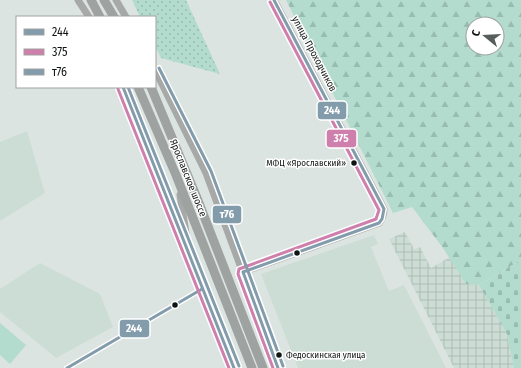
<svg xmlns="http://www.w3.org/2000/svg" width="521" height="368" font-family="'Fira Sans Condensed',sans-serif">
	<style>
		.built { fill: #ccddd6 }
		.industrial { fill: url(#industrial-grid) }
		.grass { fill: #b3dcce }
		.forest { fill: url(#forest-firs); fill-rule: evenodd }
		.cemetery { fill: url(#cemetery-stones) }
		.park { fill: url(#park-dots) }
		.lines { fill: none; stroke-linecap: round; stroke-linejoin: round }
		.minor { stroke: #a6a9a8; stroke-width: 5.5 }
		.tertiary { stroke: #a6a9a8; stroke-width: 7 }
		.primary { stroke: #9ea2a0; stroke-width: 9 }
		.bus-1-casing { stroke: #fff; stroke-width: 6 }
		.bus-2-casing { stroke: #fff; stroke-width: 6 }
		.bus-3-casing { stroke: #fff; stroke-width: 6 }
		.bus-1 { stroke: #839cac; stroke-width: 3 }
		.bus-2 { stroke: #cf7fac; stroke-width: 3 }
		.bus-3 { stroke: #839cac; stroke-width: 3 }
		.bus-dot { fill: #0f1412; stroke: #fff; stroke-width: 1.5 }
		.labels { text-anchor: middle; dominant-baseline: central; stroke-width: 3; stroke-linejoin: round; paint-order: stroke }
		.bus-label { font-size: 9px; fill: #0f1412; stroke: #fff; text-anchor: end }
		.street-label { font-size: 10px; fill: #0f1412; stroke: #fff }
		.line-badge { stroke: #fff; stroke-width: 1.5 }
		.badge-label { font-size: 11px; text-anchor: middle; font-weight: bold; fill: #fff }
	</style>
	<defs>
		<pattern id="industrial-grid" width="8" height="8" patternUnits="userSpaceOnUse"><rect width="8" height="8" fill="#ccddd6"/><path d="M0 4h8M4 0v8" fill="none" stroke="#aebdb7"/></pattern>
		<pattern id="forest-firs" width="22" height="20" patternUnits="userSpaceOnUse"><rect width="22" height="20" fill="#b3dcce"/><path d="M5 1l3.5 6h-7zM16 11l3.5 6h-7z" fill="#99bcb0"/></pattern>
		<pattern id="cemetery-stones" width="16" height="16" patternUnits="userSpaceOnUse"><rect width="16" height="16" fill="#b3dcce"/><path d="M2 7V4a2 2 0 0 1 4 0v3zM10 15v-3a2 2 0 0 1 4 0v3z" fill="#99bcb0"/></pattern>
		<pattern id="park-dots" width="8" height="8" patternUnits="userSpaceOnUse"><rect width="8" height="8" fill="#b3dcce"/><path d="M2 2h.1M6 6h.1" fill="none" stroke="#99bcb0" stroke-width="1.8" stroke-linecap="round"/></pattern>
	</defs>
	<rect width="100%" height="100%" fill="#dce4e1"/>
	<g class="built">
		<polygon points="27,131 45,193 0,221 0,142"/>
		<polygon points="374,235 378,244 371,247 389,291 404,285 446,368 298,368 261,274"/>
		<polygon points="40,263 100,294 113,327 56,358 0,312 0,289"/>
	</g>
	<polygon class="industrial" points="405,232 414,249 420,247 431,268 450,257 466,284 479,285 507,334 514,368 454,368 389,239"/>
	<polygon class="grass" points="0,323 26,345 10,364 0,355"/>
	<path class="forest" d="M286 0H521V260L479 285 466 284 443 248 412 207 393 213ZM473 24H497V48H473Z"/>
	<polygon class="cemetery" points="521,260 521,368 514,368 507,334 479,285"/>
	<polygon class="park" points="132,0 186,0 220,74 161,58 155,46 155,17 140,17"/>
	<g class="lines">
		<polyline class="minor" points="67,368 202,289"/>
		<g class="tertiary">
			<polyline points="78,0 89,17"/>
			<polyline points="116,0 126,17"/>
			<polyline points="155,70 206,173 278,368"/>
			<polyline points="123,87 234,368"/>
			<polyline points="180,195 188,246"/>
			<path d="M243 272 379 223C383 218 384 215 384 209L274 0"/>
		</g>
		<g class="primary">
			<polyline points="91,0 100,17"/>
			<polyline points="104,0 114,17"/>
			<polyline points="138,87 176,175 252,368"/>
			<polyline points="151,87 197,198 263,368"/>
		</g>
		<defs>
			<g id="bus-1">
				<polyline points="274,0 384,209 382,219 379,223 243,272 278,368"/>
				<polyline points="123,87 234,368"/>
				<polyline points="67,368 202,289"/>
			</g>
			<g id="bus-2">
				<polyline points="270,2 379,210 376,219 239,269 238,274 273,368"/>
				<polyline points="118,89 229,368"/>
			</g>
			<g id="bus-3">
				<polyline points="159,68 211,171 283,366"/>
				<polyline points="128,87 239,366"/>
			</g>
		</defs>
		<use href="#bus-1" class="bus-1-casing"/>
		<use href="#bus-2" class="bus-2-casing"/>
		<use href="#bus-3" class="bus-3-casing"/>
		<use href="#bus-1" class="bus-1"/>
		<use href="#bus-2" class="bus-2"/>
		<use href="#bus-3" class="bus-3"/>
	</g>
	<g class="bus-dot">
		<circle cx="354" cy="163" r="3.5"/>
		<circle cx="297" cy="253" r="3.5"/>
		<circle cx="175" cy="305" r="3.5"/>
		<circle cx="279" cy="355" r="3.5"/>
	</g>
	<g class="labels">
		<g class="bus-label">
			<text x="346" y="163">МФЦ «Ярославский»</text>
			<text x="286" y="355" text-anchor="start">Федоскинская улица</text>
		</g>
		<g class="street-label">
			<text transform="translate(314 54) rotate(62)">улица Проходчиков</text>
			<text transform="translate(188 178) rotate(68)">Ярославское шоссе</text>
		</g>
	</g>
	<g class="line-badge">
		<rect x="317" y="101" width="30" height="19" rx="4" fill="#839cac"/>
		<rect x="326" y="129" width="31" height="19" rx="4" fill="#cf7fac"/>
		<rect x="212" y="205" width="30" height="19" rx="4" fill="#839cac"/>
		<rect x="119" y="319" width="31" height="19" rx="4" fill="#839cac"/>
	</g>
	<g class="badge-label">
		<text x="332" y="114">244</text>
		<text x="341" y="142">375</text>
		<text x="227" y="218">т76</text>
		<text x="134" y="332">244</text>
	</g>
	<rect x="16" y="16" width="140" height="72" fill="#ffffff" stroke="#9fa1a0"/>
	<rect x="24" y="29" width="20" height="6" fill="#839cac" stroke="#9fa1a0"/>
	<text x="52" y="36" font-size="12" fill="#0f1412">244</text>
	<rect x="24" y="49" width="20" height="6" fill="#cf7fac" stroke="#9fa1a0"/>
	<text x="52" y="56" font-size="12" fill="#0f1412">375</text>
	<rect x="24" y="69" width="20" height="6" fill="#839cac" stroke="#9fa1a0"/>
	<text x="52" y="76" font-size="12" fill="#0f1412">т76</text>
	<g transform="translate(485 36) rotate(288)"><circle r="19" fill="#ffffff" stroke="#9fa1a0"/>
	<path d="M0-3L7 15L0 10L-7 15Z" fill="#575d5a"/>
	<text y="-6" font-size="11" font-weight="bold" text-anchor="middle" fill="#0f1412">С</text>
	</g>
</svg>
